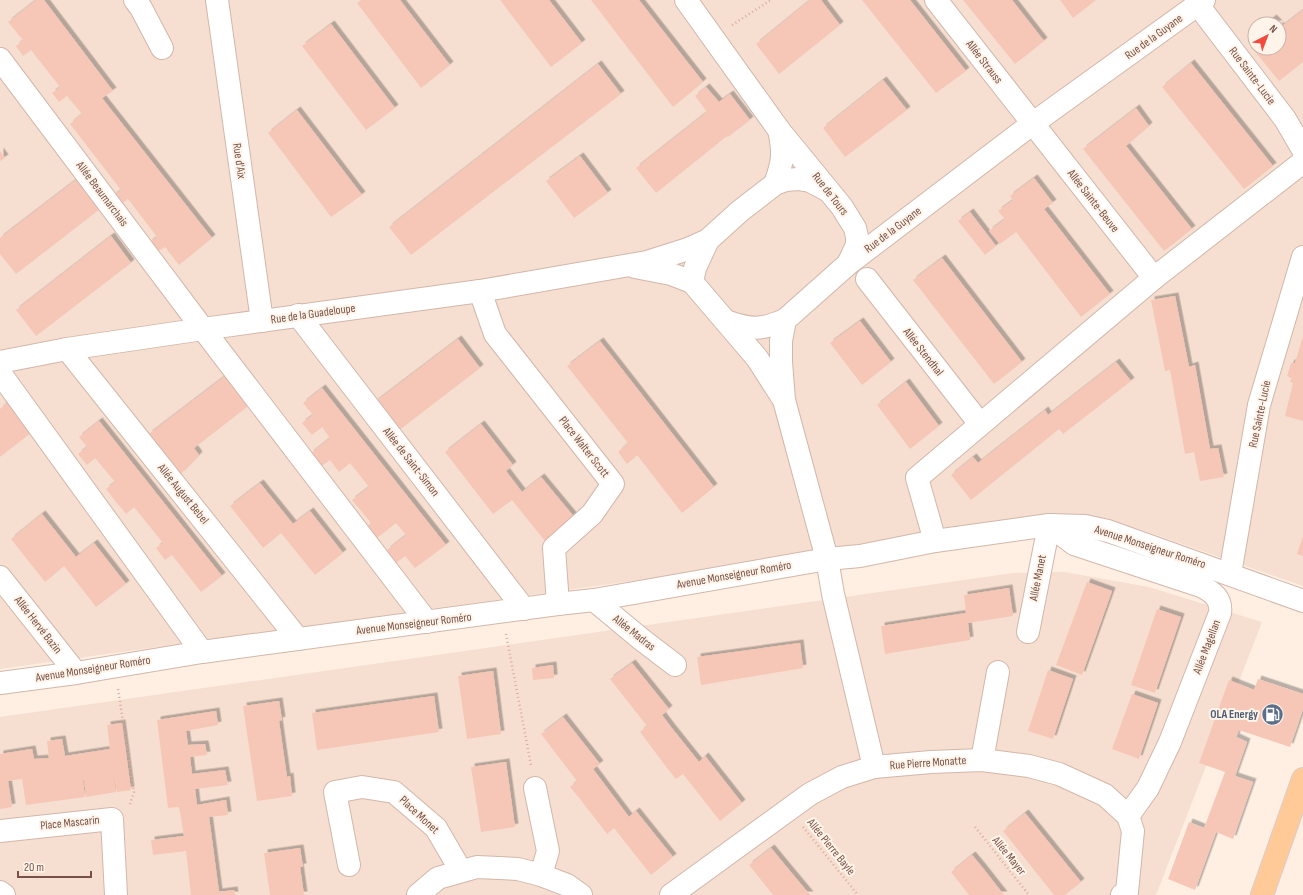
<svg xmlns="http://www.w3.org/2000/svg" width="1303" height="895" font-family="'Sofia Sans Condensed',sans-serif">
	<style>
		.residential { fill: #f6dfd0; fill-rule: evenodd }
		.building { fill: #f6c7b7; filter: url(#shadow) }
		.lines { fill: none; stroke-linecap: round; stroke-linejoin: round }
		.minor-casing { stroke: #d2b7aa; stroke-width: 24 }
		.major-casing { stroke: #d9cecb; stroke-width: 24 }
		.path { stroke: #dbaa9a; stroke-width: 2.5; stroke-dasharray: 1 3; stroke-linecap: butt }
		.minor { stroke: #fff; stroke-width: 22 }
		.major { stroke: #ffca98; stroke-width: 22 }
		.labels { text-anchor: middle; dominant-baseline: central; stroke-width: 4; stroke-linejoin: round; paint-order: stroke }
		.street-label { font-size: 12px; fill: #785146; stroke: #fff4ea }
		.service-label { font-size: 12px; font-weight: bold; fill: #4e5e75; stroke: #fff4ea; text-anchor: end }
	</style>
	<defs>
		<filter id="shadow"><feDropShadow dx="3.5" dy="-3.5" stdDeviation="0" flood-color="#0004"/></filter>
	</defs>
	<rect width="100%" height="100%" fill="#feefe2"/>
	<g class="residential">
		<path d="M0 0H1303V586L1139 529 1086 516 826 554 0 669ZM1255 24H1279V48H1255Z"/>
		<polygon points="1064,572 1149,587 1262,622 1156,895 0,895 0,717 1013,573"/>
	</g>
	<g class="building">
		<polygon points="36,0 44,0 113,91 102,98 212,238 179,265 165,247 157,252 149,243 157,237 128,199 120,205 113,196 121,190 70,124 82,114 67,96 59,102 52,93 60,87 31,50 23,56 16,46 23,40 8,22"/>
		<polygon points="361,0 400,0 450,65 421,88 357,3"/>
		<polygon points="500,0 549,0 582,43 551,67"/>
		<polygon points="591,0 639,0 703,82 673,107"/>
		<polygon points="810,0 821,0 840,25 779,74 756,44"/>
		<polygon points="862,0 910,0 966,71 936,93"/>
		<polygon points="963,0 1012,0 1044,41 1015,64"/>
		<polygon points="1060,0 1096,0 1073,18"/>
		<polygon points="1303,10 1303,62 1279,81 1253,49 1254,48 1279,48 1279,25 1281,27"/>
		<polygon points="1273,18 1279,24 1266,24"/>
		<polygon points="331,24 395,108 366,130 302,46"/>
		<polygon points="1191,63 1273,166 1244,189 1162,87"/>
		<polygon points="598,64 621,94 411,255 389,227"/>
		<polygon points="883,80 907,110 845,157 823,128"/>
		<polygon points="706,87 719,102 730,94 750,120 728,137 727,136 656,193 636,168 707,112 695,96"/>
		<polygon points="1136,108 1149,126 1126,146 1192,229 1164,251 1083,149"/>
		<polygon points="297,110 362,195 331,217 268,133"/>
		<polygon points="0,151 5,158 0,161"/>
		<polygon points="580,156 608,193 574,218 546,181"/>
		<polygon points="1034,178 1053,203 1044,209 1110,294 1081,317 1016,232 1000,244 989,231 1005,219 998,211 1013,200 1010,196"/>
		<polygon points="77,179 100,209 16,274 0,254 0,238"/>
		<polygon points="970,212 996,246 985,255 958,221"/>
		<polygon points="111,236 131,263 36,336 16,310"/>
		<polygon points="942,258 1022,362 994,384 913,280"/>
		<polygon points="1175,296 1189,367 1195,365 1210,449 1218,448 1224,477 1200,481 1194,452 1185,454 1170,370 1165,371 1151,300"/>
		<polygon points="860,321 891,362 862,385 830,343"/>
		<polygon points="1303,336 1303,421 1285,416 1293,383 1290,382 1291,378 1287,376 1291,363 1295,363"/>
		<polygon points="458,339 480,368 398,431 375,402"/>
		<polygon points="600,341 714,487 682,513 637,455 627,464 618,452 628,443 567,366"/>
		<polygon points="1116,362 1131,381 1063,434 1059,429 971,500 951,475 973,457 978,463 1045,410 1048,415"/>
		<polygon points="233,370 256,400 194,448 199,455 181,474 149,434"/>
		<polygon points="906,382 939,426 910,449 877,405"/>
		<polygon points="322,388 446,545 415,568 405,556 396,563 387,550 406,535 396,523 377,538 367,526 371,523 352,500 369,487 350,463 339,472 330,460 320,467 310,454 330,438 322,427 312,435 302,423 313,415 303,403"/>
		<polygon points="8,402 32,432 0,457 0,409"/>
		<polygon points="99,421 222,576 201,592 172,555 165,560 156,548 163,543 134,507 126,514 116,502 106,489 115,482 95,458 87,465 78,454 87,447 79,437"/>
		<polygon points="481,424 513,465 506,471 522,492 541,477 575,518 545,541 512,500 493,514 445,452"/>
		<polygon points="260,483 293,524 310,511 343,553 315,575 281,533 263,548 230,506"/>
		<polygon points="42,514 76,557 94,543 126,584 96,607 64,566 45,582 11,539"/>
		<polygon points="1303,536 1303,556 1297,554"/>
		<polygon points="1087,582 1112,591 1082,675 1056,665"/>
		<polygon points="1009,588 1013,616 968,623 970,640 885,654 881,626 966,613 964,595"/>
		<polygon points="1157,609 1181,617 1155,693 1131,685"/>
		<polygon points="800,643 803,668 701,685 697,657"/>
		<polygon points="632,663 669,709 662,715 671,727 699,762 705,756 742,803 720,821 683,774 676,779 667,768 640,732 647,726 610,679"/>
		<polygon points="553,665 554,678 533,680 532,668"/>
		<polygon points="1048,670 1073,679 1053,739 1028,731"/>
		<polygon points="493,671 501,734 467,739 458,676"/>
		<polygon points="1258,679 1303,694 1303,709 1290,747 1239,730 1236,737 1247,742 1235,776 1253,782 1233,839 1216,832 1195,890 1168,879 1189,822 1204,828 1225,772 1199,763 1229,680 1254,690"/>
		<polygon points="1132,694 1158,703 1139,759 1112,749"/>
		<polygon points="434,696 439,732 317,750 312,713"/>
		<polygon points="279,701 282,720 279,721 287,777 290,776 292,796 257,801 243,706"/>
		<polygon points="216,711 218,725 186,731 188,745 205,744 207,755 190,757 192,774 225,770 228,785 195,789 197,805 226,800 228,815 209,817 219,892 234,890 235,895 191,895 186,851 153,855 151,840 184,836 179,807 168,808 157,720"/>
		<polygon points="563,717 600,764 593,769 629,817 636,811 673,857 651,875 614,828 607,834 580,799 570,787 577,781 541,734"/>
		<polygon points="122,723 131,790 117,792 113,774 116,792 86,797 84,780 83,780 85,797 26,805 22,779 8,781 12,807 0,809 0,754 32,749 34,759 49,758 47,741 62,739 65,756 110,749 107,725"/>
		<polygon points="506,762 515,827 481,832 471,767"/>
		<polygon points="1025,813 1081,882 1065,895 1054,895 1003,831"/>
		<polygon points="300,848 303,867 300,867 304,895 270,895 264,853"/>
		<polygon points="771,848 790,871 810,895 773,895 749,865"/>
		<polygon points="972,855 982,867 1004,895 969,895 951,872"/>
	</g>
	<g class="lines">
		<defs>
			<g id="minor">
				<polyline points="135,0 141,8 162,48"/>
				<polyline points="217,0 262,321"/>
				<polyline points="686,0 779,130 842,207 855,228 857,237 857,245 848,264"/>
				<polyline points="936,0 1154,278"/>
				<polyline points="1198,5 1285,119 1303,150"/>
				<polyline points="0,59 203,329 427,622"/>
				<path d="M775 184C783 162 784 153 779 130"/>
				<polyline points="635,267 671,274 692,282 757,358 782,397"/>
				<polyline points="867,279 980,424"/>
				<polyline points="692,282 695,268 708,240"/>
				<polyline points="480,291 495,334 613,484 592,514 554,548 558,604"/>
				<polyline points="298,315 524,609"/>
				<path d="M728 322C752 330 761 330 785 320"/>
				<polyline points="67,349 298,639"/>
				<polyline points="0,362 67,349 203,329 480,291 647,262 688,249 708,240 740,211 775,184 786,180 798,179 810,181 827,190"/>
				<polyline points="0,373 202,652"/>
				<path d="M1053 525 1058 532 1074 544 1201 586C1213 592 1222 599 1220 613L1170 742 1148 788 1128 816"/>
				<polyline points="935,541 917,478 1154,278 1303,162"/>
				<polyline points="1230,574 1259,405 1303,257"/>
				<polyline points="0,577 76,673"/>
				<polyline points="594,600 641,639 675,665"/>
				<polyline points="1028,632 1049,525"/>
				<polyline points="0,683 76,673 202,652 558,604 594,600 827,559 860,556 935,541 1049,525 1085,526 1108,531 1303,601"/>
				<polyline points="982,760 998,672"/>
				<polyline points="874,767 833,594 827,559 784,400 781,362 781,341 785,320 848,264 1032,124 1204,0"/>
				<polyline points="535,788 548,851 541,875"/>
				<polyline points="0,831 112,819 116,895"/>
				<polyline points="349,865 335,792 362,787 394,792 436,828 461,871"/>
				<polyline points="0,892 4,895"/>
				<polyline points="418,895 438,878 477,867 518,869 541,875 567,885 581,895"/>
				<polyline points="671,895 810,794 842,777 874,767 931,762 982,760 1029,766 1059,774 1105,795 1128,816 1133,831 1127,892 1122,895"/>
			</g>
			<polyline id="major" points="1262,895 1303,779"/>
		</defs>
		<use href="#minor" class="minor-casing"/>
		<use href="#major" class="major-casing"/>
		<g class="path">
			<polyline points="732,25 771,0"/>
			<polyline points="506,634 531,765"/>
			<polyline points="118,689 134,792 130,804"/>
			<polyline points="803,827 858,895"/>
			<polyline points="975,827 1029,895"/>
		</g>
		<use href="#minor" class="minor"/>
		<use href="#major" class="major"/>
	</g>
	<defs>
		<symbol id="fuel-disc" viewBox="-11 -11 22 22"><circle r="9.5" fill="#5c6f8a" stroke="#fff4ea"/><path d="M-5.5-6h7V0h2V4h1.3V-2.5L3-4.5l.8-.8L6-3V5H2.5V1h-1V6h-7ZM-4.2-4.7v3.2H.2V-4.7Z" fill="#fff"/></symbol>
	</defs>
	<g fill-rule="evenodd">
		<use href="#fuel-disc" x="1260" y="702" width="25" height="25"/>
	</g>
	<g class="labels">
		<g class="street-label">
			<text transform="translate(1154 37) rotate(-36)">Rue de la Guyane</text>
			<text transform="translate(984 62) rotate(52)">Allée Strauss</text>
			<text transform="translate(1252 76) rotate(53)">Rue Sainte-Lucie</text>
			<text transform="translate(239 161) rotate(82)">Rue d'Aix</text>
			<text transform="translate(102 194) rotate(53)">Allée Beaumarchais</text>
			<text transform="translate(830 194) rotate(52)">Rue de Tours</text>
			<text transform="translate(1093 201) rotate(52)">Allée Sainte-Beuve</text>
			<text transform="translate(893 230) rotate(-37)">Rue de la Guyane</text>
			<text transform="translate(313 314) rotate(-8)">Rue de la Guadeloupe</text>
			<text transform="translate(923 352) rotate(52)">Allée Stendhal</text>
			<text transform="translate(1260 414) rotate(-78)">Rue Sainte-Lucie</text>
			<text transform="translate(584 447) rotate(52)">Place Walter Scott</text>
			<text transform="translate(411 462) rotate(52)">Allée de Saint-Simon</text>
			<text transform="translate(183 494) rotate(51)">Allée August Bebel</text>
			<text transform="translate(1150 547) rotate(18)">Avenue Monseigneur Roméro</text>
			<text transform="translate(734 575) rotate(-10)">Avenue Monseigneur Roméro</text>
			<text transform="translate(1038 578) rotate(-79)">Allée Manet</text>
			<text transform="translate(414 624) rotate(-7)">Avenue Monseigneur Roméro</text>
			<text transform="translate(38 625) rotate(52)">Allée Hervé Bazin</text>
			<text transform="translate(634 633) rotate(38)">Allée Madras</text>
			<text transform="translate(1207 647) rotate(-69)">Allée Magellan</text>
			<text transform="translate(93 669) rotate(-9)">Avenue Monseigneur Roméro</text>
			<text transform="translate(928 763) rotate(-4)">Rue Pierre Monatte</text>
			<text transform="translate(419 815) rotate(43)">Place Monet</text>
			<text transform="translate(70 823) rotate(-6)">Place Mascarin</text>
			<text transform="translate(831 847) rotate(51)">Allée Pierre Bayle</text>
			<text transform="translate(1009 856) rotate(51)">Allée Mayer</text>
		</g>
		<g class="service-label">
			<text x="1258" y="714">OLA Energy</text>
		</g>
	</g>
	<g transform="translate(1267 36) rotate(42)"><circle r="19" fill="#fff4ea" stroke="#c9b3a8"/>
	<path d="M0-3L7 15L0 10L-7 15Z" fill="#f24b3d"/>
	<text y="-6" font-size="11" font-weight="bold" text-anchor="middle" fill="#785146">N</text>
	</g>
	<path d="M18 871v6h73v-6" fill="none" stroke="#785146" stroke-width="2"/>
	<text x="24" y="871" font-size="12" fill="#785146" stroke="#fff4ea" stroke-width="3" paint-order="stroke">20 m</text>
</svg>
